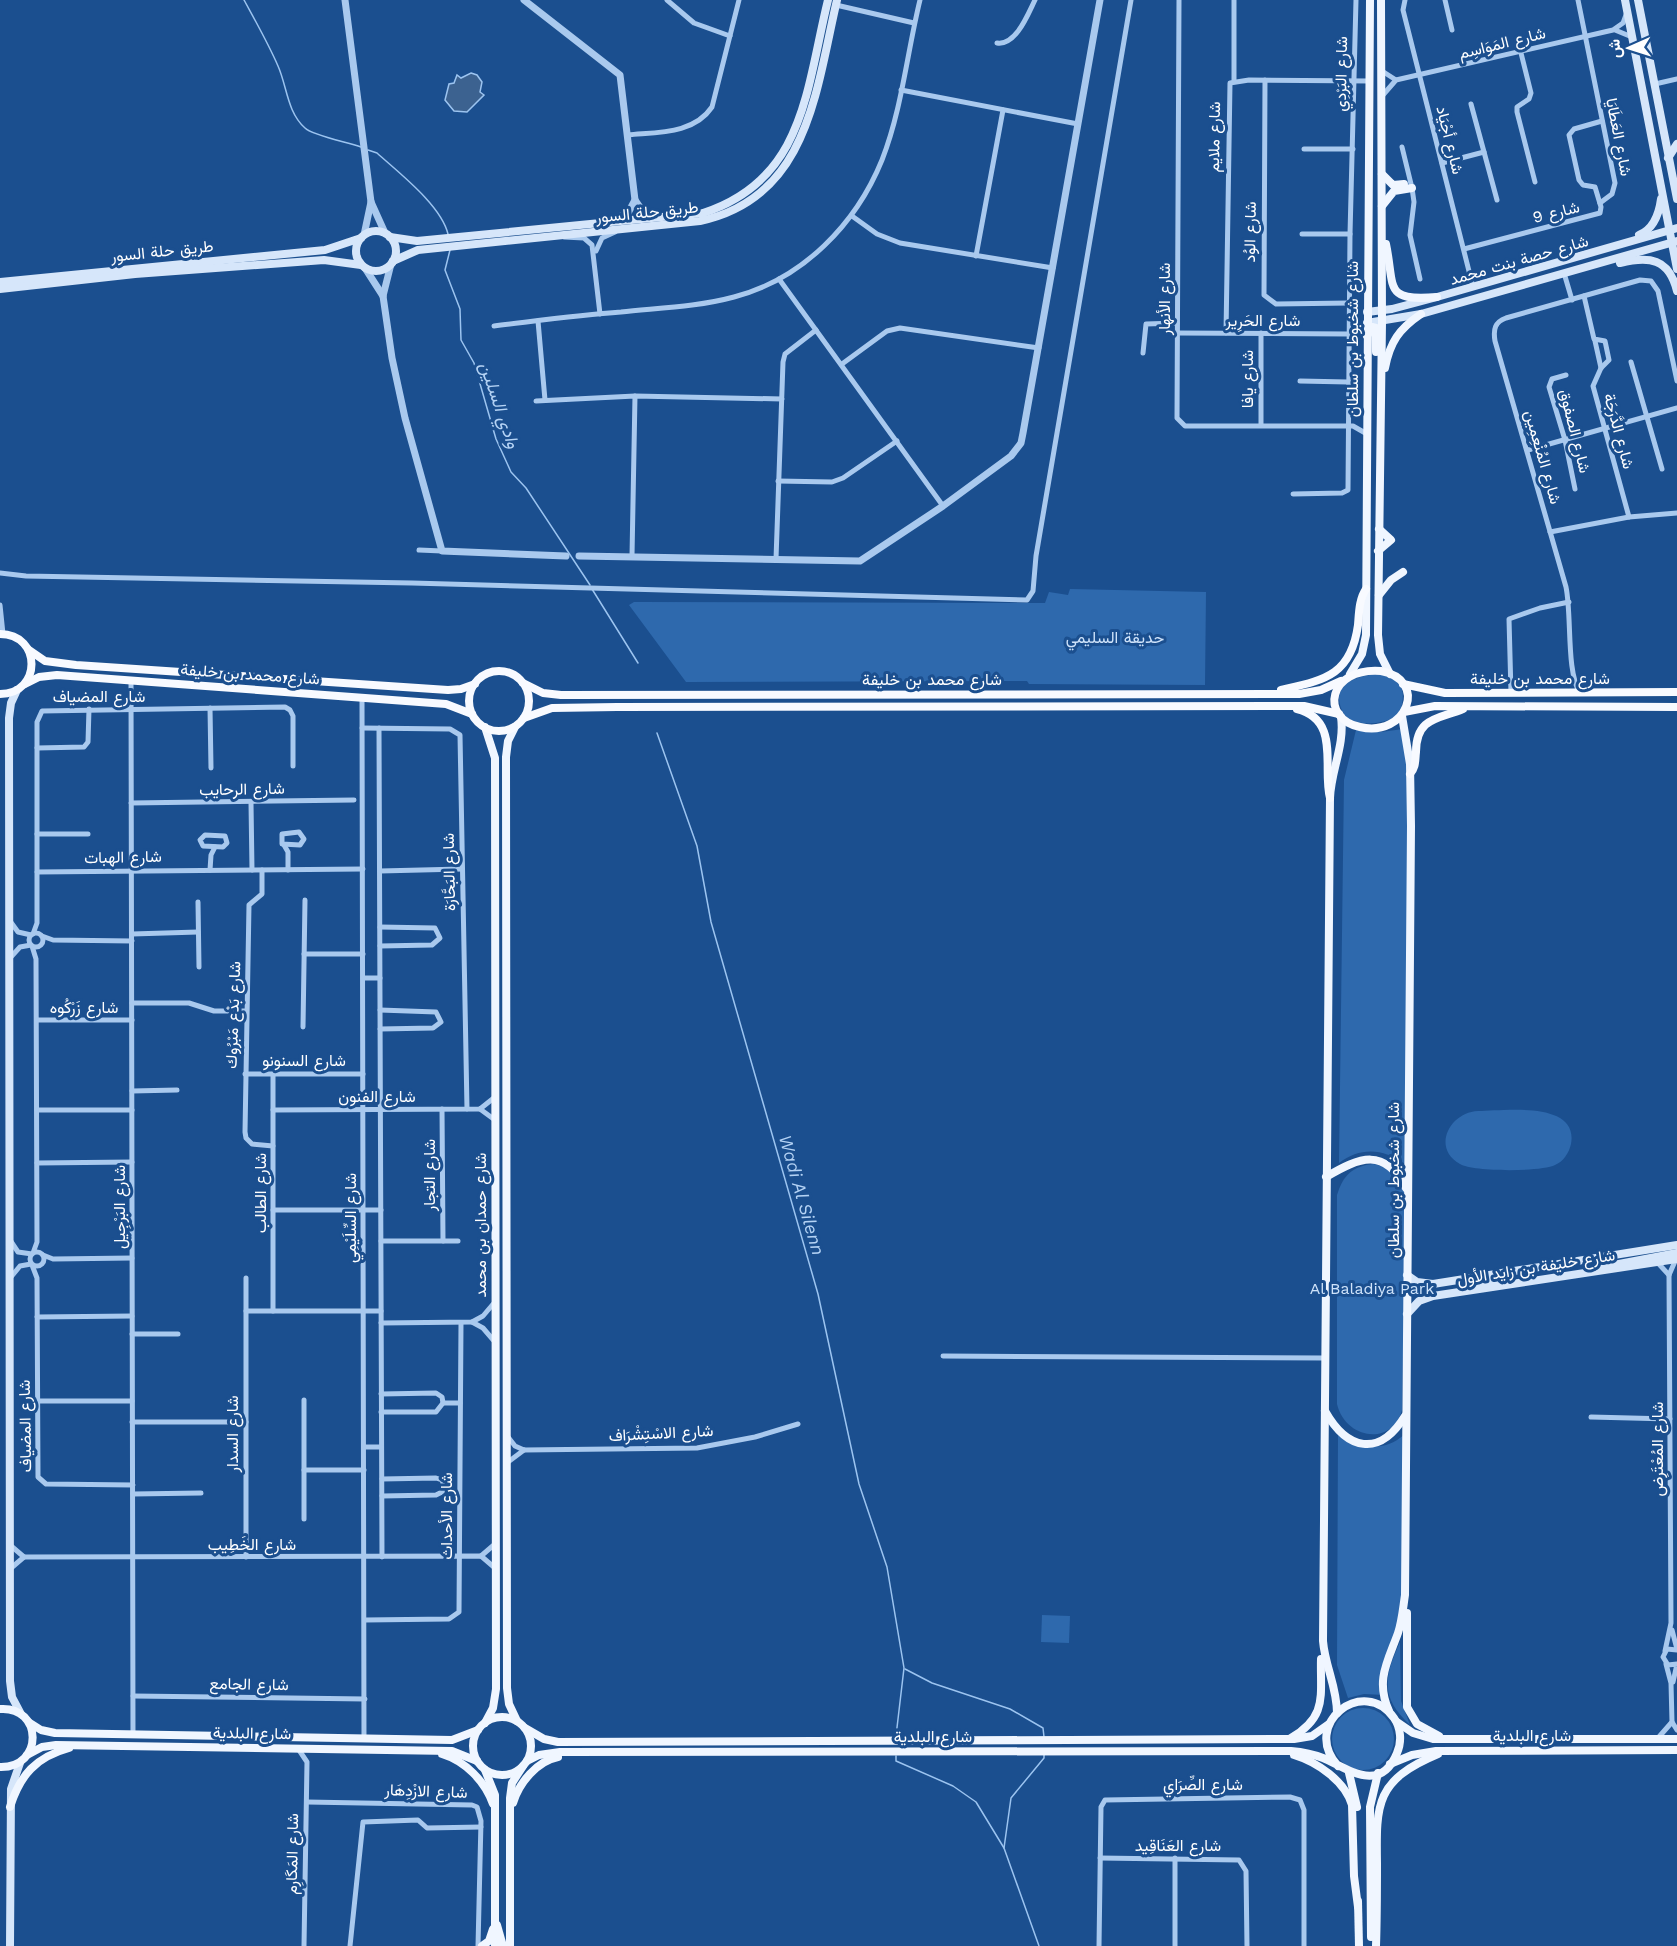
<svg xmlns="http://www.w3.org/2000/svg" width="1677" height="1946" font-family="'Work Sans',Vazirmatn,sans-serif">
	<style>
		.green { fill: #2e69ad }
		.water { fill: #3c6290; stroke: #9cc4f0; stroke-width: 1.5 }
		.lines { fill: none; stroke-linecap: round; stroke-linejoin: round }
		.stream { stroke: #9cc4f0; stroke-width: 1.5 }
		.minor { stroke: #a9c9ee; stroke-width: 5 }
		.tertiary { stroke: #a9c9ee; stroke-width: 7 }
		.secondary { stroke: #d6e6fa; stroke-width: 8 }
		.primary { stroke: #f0f6ff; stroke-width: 8 }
		.trunk { stroke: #f8faff; stroke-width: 8 }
		.labels { text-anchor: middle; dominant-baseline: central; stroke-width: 6; stroke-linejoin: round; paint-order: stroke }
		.street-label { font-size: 16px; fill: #fff; stroke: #1b4f8f }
		.park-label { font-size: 16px; fill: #cfe3fa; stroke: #1b4f8f }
		.water-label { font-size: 18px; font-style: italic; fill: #b5d3f5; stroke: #1b4f8f }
	</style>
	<rect width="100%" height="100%" fill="#1b4f8f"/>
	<g class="green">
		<polygon points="1070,589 1206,592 1205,685 1029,684 1027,681 686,682 629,605 634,602 1045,603 1049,592 1068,595"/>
		<path d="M1376 674C1404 678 1407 690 1399 716 1379 724 1366 727 1346 718 1327 688 1350 677 1376 674Z"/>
		<path d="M1403 729 1409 757 1405 1164C1383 1148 1360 1147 1339 1163L1344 780 1356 730 1381 732Z"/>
		<path d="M1478 1111C1503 1111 1579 1100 1571 1144 1569 1153 1563 1162 1555 1165 1541 1172 1473 1172 1460 1164 1431 1148 1450 1112 1478 1111Z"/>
		<path d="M1373 1164 1387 1167 1406 1192 1402 1410C1392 1447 1345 1439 1337 1404V1195C1343 1175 1353 1166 1373 1164Z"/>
		<path d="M1338 1434C1362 1446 1381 1454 1404 1435L1403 1607 1389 1652 1384 1695 1364 1694 1348 1698 1337 1665Z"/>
		<polygon points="1042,1615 1070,1616 1069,1643 1041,1642"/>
		<path d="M1400 1642 1401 1701 1410 1725C1380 1697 1384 1677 1400 1642Z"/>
		<circle cx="1363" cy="1739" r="31"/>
	</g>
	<polygon class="water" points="471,73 477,75 482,82 480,92 484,95 467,112 454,111 445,100 449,84 454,83 457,75 461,78"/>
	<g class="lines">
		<g class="stream">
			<path d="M244 0C256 22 268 43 278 66 287 86 287 112 305 128 313 136 348 142 361 147"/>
			<path d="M368 150 377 153C399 173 441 205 448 234"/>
			<polyline points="450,250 445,270 460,309 461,340 474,363 496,439 511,472 526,488 590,585"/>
			<polyline points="592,589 638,663"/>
			<polyline points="657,733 697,846 711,922 818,1294 859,1484 887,1567 904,1668 896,1736"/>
			<polyline points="905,1669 932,1683 1010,1709 1043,1728 1044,1737"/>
			<polyline points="896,1756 896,1761 953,1786 976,1802 1004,1848 1039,1946"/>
			<polyline points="1004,1848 1011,1798 1044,1758 1044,1754"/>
		</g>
		<g class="minor">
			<polyline points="667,0 694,23 730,36"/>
			<polyline points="1179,0 1177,418 1185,426 1353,426 1367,434"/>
			<polyline points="1405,0 1403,10 1473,287"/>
			<polyline points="1445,0 1452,30"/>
			<polyline points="1578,0 1615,183 1612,194 1600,203"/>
			<polyline points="836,5 914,23"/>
			<polyline points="1615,30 1632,37"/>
			<path d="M997 43C1016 46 1028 14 1035 0"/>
			<polyline points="1521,53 1531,93 1529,99 1517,107 1517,112 1535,182"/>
			<polyline points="1382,71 1396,80"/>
			<polyline points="1265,80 1264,295 1276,304 1349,303"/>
			<polyline points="1234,81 1234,0"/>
			<polyline points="1655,84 1677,79"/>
			<polyline points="901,90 1078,124"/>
			<polyline points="1383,95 1396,80 1613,30 1623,23 1627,12"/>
			<polyline points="1471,104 1497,200"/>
			<path d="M628 135C658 132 694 134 712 107L739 0"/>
			<polyline points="1402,147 1412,188 1414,202 1410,235 1420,279"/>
			<polyline points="1304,149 1353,149"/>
			<polyline points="1442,163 1484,152"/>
			<polyline points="852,216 877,234 900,243 1053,268"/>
			<polyline points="1302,234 1350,234"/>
			<polyline points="564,237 584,238 592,245 600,314"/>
			<polyline points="1464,249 1600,213 1601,207 1595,187 1583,185 1579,180 1569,135 1574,129 1602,121"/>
			<polyline points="596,251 602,238 615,232"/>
			<polyline points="976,256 1003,110"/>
			<polyline points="1564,273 1572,300"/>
			<polyline points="779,279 943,506"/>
			<polyline points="1584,296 1594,339 1605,341 1609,360 1601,368 1593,386 1629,517"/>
			<polyline points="538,321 545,400"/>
			<path d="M494 326C536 321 578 315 621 312 658 308 697 307 734 297 803 279 856 224 882 160 902 109 907 53 920 0"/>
			<polyline points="1177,333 1349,334"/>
			<polyline points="1226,333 1230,83 1249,80 1370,81"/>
			<polyline points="1595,341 1601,368"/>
			<polyline points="1143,353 1146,324 1177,323"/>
			<polyline points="1631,362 1662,469"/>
			<polyline points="842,364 887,331 900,328 1039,348"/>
			<polyline points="1566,375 1552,379 1549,387 1565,440 1575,489"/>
			<polyline points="1300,381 1348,382"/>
			<polyline points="536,401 635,396 782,399"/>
			<polyline points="1261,425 1261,333"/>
			<polyline points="1528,450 1677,408"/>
			<polyline points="778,481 832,482 843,478 897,441"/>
			<polyline points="1293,494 1342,493 1348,490 1350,234 1356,0"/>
			<polyline points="1550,532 1629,517 1677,513"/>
			<polyline points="419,550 442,551"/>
			<polyline points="632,556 635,396"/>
			<polyline points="776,559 783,362 785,354 816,330"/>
			<polyline points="0,573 26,576 412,583 1027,600 1033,591 1036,556 1131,0"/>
			<polyline points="0,605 3,634"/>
			<polyline points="131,680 133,1735"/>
			<polyline points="1511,693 1509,619 1540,608 1569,602"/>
			<path d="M1580 693C1566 672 1572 616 1566 587L1495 341C1493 329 1495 322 1506 318L1640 280 1651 281 1658 291 1677 381"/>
			<polyline points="362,698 364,1739"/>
			<polyline points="210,708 211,768"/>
			<polyline points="362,728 450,729 460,735 467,1109"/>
			<polyline points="379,728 382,1557"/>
			<polyline points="37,748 84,747 88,742 89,709"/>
			<polyline points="131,803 354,800"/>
			<polyline points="251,803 252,870"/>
			<polygon points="299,832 304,839 300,845 282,844 282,834"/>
			<polyline points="37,834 88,834"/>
			<polygon points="205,835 225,836 227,843 223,847 203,846 200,840"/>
			<polyline points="284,845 288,852 288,870"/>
			<polyline points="210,870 211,855 215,847"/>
			<polyline points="262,870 262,894 249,905 245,1132 246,1138 252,1144 273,1146"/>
			<polyline points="380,871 462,869"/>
			<polyline points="37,872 363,869"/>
			<polyline points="198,902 199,967"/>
			<polyline points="10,921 18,932 31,935"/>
			<polyline points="380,927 435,928 440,938 432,945 380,946"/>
			<circle cx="36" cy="940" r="7"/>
			<polyline points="33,934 37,923 37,722 42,711 285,707 290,710 293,716 293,766"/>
			<polyline points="132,934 198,932"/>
			<polyline points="42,936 53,940 132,941"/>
			<polyline points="32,946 36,959 37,1242 33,1253"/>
			<polyline points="304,954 363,954"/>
			<polyline points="10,958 20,947 31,945"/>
			<polyline points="363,978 380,978"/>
			<polyline points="132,1003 189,1003 214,1011 245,1011"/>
			<polyline points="380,1010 436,1012 441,1022 433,1028 380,1029"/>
			<polyline points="37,1020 132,1020"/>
			<polyline points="303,1027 305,900"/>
			<polyline points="245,1074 363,1074"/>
			<polyline points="273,1074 273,1311"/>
			<polyline points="132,1091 177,1090"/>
			<polyline points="442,1109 443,1241"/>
			<polyline points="480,1109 495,1120"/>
			<polyline points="37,1110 132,1110"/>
			<polyline points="273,1110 480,1109 495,1097"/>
			<polyline points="37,1163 132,1162"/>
			<polyline points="273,1210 381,1210"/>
			<polyline points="10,1240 18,1252 32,1254"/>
			<polyline points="381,1241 458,1241"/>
			<circle cx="37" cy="1259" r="7"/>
			<polyline points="43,1255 53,1259 132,1258"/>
			<polyline points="1657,1262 1669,1275"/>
			<polyline points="32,1265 37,1278 38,1477 46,1484 133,1485"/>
			<polyline points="11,1277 20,1266 31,1264"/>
			<polyline points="246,1278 246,1557"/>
			<polyline points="246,1311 381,1311"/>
			<polyline points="37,1317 132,1316"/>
			<polyline points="472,1322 483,1328 495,1342"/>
			<polyline points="381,1323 472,1322 483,1316 494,1303"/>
			<polyline points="132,1334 178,1334"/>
			<polyline points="943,1356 1325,1358"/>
			<polyline points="381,1394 436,1393 442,1397 443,1403 436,1412 381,1412"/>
			<polyline points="304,1400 304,1519"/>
			<polyline points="37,1401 132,1401"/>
			<polyline points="443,1403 460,1403"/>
			<polyline points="1591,1417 1670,1419"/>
			<polyline points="132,1422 246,1422"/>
			<polyline points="508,1437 515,1446 524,1450 697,1448 755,1437 798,1424"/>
			<polyline points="364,1447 381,1447"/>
			<polyline points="508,1462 524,1450"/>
			<polyline points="304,1470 364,1470"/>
			<polyline points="382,1479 436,1478 442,1480 444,1486 442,1492 436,1495 382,1496"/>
			<polyline points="133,1494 201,1493"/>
			<polyline points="10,1545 24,1557"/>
			<polyline points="481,1556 495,1544"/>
			<polyline points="10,1569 24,1557 481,1556 495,1568"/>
			<polyline points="365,1620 449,1619 459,1612 461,1323"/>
			<polyline points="1672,1630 1677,1649"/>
			<polyline points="1665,1651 1671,1623 1669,1275 1676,1259"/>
			<polyline points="1673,1682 1677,1664 1668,1665 1663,1657 1667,1649 1677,1650"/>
			<polyline points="133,1696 365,1699"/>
			<polyline points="1672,1722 1677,1730"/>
			<polyline points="1658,1738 1672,1722 1671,1683 1666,1664"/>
			<polyline points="299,1750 307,1762 304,1946"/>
			<polyline points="307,1802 472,1805 477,1807 481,1821 478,1946"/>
			<polyline points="1100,1858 1239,1860 1246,1871 1247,1946"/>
			<polyline points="350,1946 363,1822 418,1820 427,1828 481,1827"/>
			<polyline points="1099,1946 1101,1807 1105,1800 1290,1797 1300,1800 1304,1810 1304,1946"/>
			<polyline points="1175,1946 1175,1858"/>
		</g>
		<g class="tertiary">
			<polyline points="345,0 371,202 385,233"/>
			<polyline points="524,0 620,75 635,200 644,213 656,214"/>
			<polyline points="617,218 628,213 635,200"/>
			<polyline points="364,235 371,202"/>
			<polyline points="391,264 383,296 392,358 405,418 442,551 566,556"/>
			<polyline points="365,268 383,296"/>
			<polyline points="579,556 860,561 943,506 1011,456 1021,443 1023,433 1100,0"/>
		</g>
		<g class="secondary">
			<polyline points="1625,0 1677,269"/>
			<polyline points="1638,0 1677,199"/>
			<polyline points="1668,158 1677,144"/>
			<circle cx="376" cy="251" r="20"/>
			<path d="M1639 235C1654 229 1659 214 1661 199"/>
			<path d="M390 237 417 241 703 213C805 180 806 89 828 0"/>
			<path d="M393 261 418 250 700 221C809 198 816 89 837 0"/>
			<path d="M1620 263C1649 256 1669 258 1677 291"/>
			<polyline points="0,282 325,250 361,238"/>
			<polyline points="0,289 135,274 324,260 361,265"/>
			<polyline points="1367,312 1392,309 1437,297 1677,228"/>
			<polyline points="1367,323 1421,314 1677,241"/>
			<polyline points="17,690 11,703 9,718 10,1681 12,1697 21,1714"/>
			<polyline points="1598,1268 1677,1253"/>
			<polyline points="1407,1275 1417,1282 1433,1284 1677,1245"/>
			<polyline points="1465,1291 1467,1285 1494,1280 1502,1274"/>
			<polyline points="1407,1314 1419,1301 1433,1296 1677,1259"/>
			<polyline points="10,1946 11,1789 20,1763"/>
		</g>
		<g class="primary">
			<polyline points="1381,0 1382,322 1378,635 1380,654 1390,674"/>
			<polyline points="1382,174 1393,185 1404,184"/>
			<polyline points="1382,206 1394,191 1412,188"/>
			<path d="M1386 244C1395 287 1383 302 1437 297"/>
			<polyline points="1367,336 1372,327 1376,328 1376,352"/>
			<path d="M1385 368C1390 342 1399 329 1421 314"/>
			<polyline points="1378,551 1391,540 1379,529"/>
			<polyline points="1379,595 1391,580 1403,572"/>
			<polyline points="1350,674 1362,654 1366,635 1370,0"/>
			<polyline points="485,727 495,758 496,1689 493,1708 485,1723"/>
			<polyline points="515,727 508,741 506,757 507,1688 509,1704 517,1721"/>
			<path d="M1326 1177C1360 1157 1384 1147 1406 1188"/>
			<path d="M1325 1411C1347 1450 1379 1458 1405 1416"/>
			<polyline points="1407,1613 1407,1707 1417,1724 1439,1736"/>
			<path d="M0 1709C43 1706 44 1768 0 1767"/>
			<path d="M1389 1711C1375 1680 1388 1661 1398 1633 1402 1621 1403 1608 1405 1595L1411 826 1410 764 1402 716"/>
			<path d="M1337 1713C1337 1687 1325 1666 1323 1641L1330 798C1331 770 1345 745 1341 717"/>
			<circle cx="502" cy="1746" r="29"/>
			<polyline points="1397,1722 1413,1733 1433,1739 1677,1739"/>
			<polyline points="30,1723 41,1730 55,1733 452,1740 478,1730"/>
			<polyline points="525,1728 544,1739 558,1742 1294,1739 1312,1736 1329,1724"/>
			<path d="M1291 1738C1328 1716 1320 1696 1321 1659"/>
			<path d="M442 1754C465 1761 485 1781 493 1804"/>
			<polyline points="27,1755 42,1747 56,1745 452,1751 477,1761"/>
			<path d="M1294 1755C1317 1762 1345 1781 1352 1805L1354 1876 1358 1907"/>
			<path d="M527 1761 539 1755 560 1752 1291 1751C1302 1752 1313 1754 1323 1758 1347 1768 1380 1795 1397 1753 1402 1742 1401 1728 1394 1718 1364 1675 1300 1724 1338 1766"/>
			<polyline points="1390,1764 1412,1755 1436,1751 1677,1750"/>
			<polyline points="485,1770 495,1795 495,1946"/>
			<polyline points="1349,1773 1357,1807"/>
			<path d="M513 1803C519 1783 537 1761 558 1757"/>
			<path d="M10 1807C20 1775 36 1757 69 1748"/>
			<polyline points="1358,1901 1359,1946"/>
			<polyline points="497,1925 503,1946"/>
			<polyline points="1371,1937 1370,1807 1378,1773"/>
			<polyline points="482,1946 489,1941 493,1929"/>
			<polyline points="510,1946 510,1798 512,1783 523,1766"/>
			<path d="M1376 1946C1377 1918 1377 1891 1377 1863 1376 1803 1376 1780 1438 1754"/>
		</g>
		<g class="trunk">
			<path d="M0 634C42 634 42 694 0 694"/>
			<polyline points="29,650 45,661 76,665 448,690 461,689 475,684"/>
			<circle cx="499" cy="701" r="30"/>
			<path d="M1381 671C1429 680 1407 738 1360 727 1319 718 1328 667 1381 671Z"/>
			<polyline points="523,683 543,693 561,695 1299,694 1321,690 1341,681"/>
			<polyline points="25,684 39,677 57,675 446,704 472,714"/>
			<polyline points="1403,684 1445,693 1677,692"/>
			<path d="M1281 690C1324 680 1351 676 1358 625 1359 613 1359 599 1366 589"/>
			<path d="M1297 709C1341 720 1322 767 1330 798"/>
			<polyline points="1404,712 1435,706 1677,707"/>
			<polyline points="524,718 552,708 617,707 1304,706 1339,714"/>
			<path d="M1410 774C1416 767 1415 761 1416 752 1416 717 1439 719 1463 709"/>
		</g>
	</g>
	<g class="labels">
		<g class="street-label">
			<text transform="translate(1502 43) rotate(-14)">شارع المَوَاسِم</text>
			<text transform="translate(1341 74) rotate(-89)">شارع البَرْدِي</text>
			<text transform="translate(1214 137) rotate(-89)">شارع ملايم</text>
			<text transform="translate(1619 137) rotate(79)">شارع العَطَايَا</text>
			<text transform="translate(1450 140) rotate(76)">شارع أجْيَاد</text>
			<text transform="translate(647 212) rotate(-6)">طريق حلة السور</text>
			<text transform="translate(1556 212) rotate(-14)">شارع 9</text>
			<text transform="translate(1250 232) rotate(-89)">شارع الوُد</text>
			<text transform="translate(162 251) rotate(-6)">طريق حلة السور</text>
			<text transform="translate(1519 260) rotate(-16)">شارع حصة بنت محمد</text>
			<text transform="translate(1164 299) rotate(-90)">شارع الأنهار</text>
			<text x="1263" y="320">شارع الحَرِير</text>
			<text transform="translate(1352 339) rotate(-90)">شارع شخبوط بن سلطان</text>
			<text transform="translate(1247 379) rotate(-90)">شارع يافا</text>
			<text transform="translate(1575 431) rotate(76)">شارع الصفوق</text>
			<text transform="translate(1619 431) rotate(75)">شارع الدَّرَجَة</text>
			<text transform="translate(1543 457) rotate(74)">شارع المُنْعِمِين</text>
			<text transform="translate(250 674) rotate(4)">شارع محمد بن خليفة</text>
			<text x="1540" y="678">شارع محمد بن خليفة</text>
			<text x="932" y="679">شارع محمد بن خليفة</text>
			<text x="99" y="696">شارع المضياف</text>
			<text transform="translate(242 789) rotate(-1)">شارع الرحايب</text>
			<text transform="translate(123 857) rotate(-1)">شارع الهبات</text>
			<text transform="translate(449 872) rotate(-91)">شارع البَحَّارَة</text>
			<text x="84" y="1007">شارع زَرْكُوه</text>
			<text transform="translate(233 1015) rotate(-88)">شارع بَدْع مَبْرُوك</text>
			<text x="304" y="1060">شارع السنونو</text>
			<text x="377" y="1096">شارع الفنون</text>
			<text transform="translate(429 1175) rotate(-90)">شارع التجار</text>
			<text transform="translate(1393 1180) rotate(-90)">شارع شخبوط بن سلطان</text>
			<text transform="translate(260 1193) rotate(-90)">شارع الطالب</text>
			<text transform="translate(119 1207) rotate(-90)">شارع البَرْجِيل</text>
			<text transform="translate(350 1218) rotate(-90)">شارع السِّلَيْمِي</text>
			<text transform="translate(480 1225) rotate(-90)">شارع حمدان بن محمد</text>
			<text transform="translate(1536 1267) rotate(-9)">شارع خليفة بن زايد الأول</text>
			<text transform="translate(25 1426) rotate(-91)">شارع المضياف</text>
			<text transform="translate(661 1433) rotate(-3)">شارع الاسْتِشْرَاف</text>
			<text transform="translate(232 1434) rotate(-90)">شارع السدار</text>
			<text transform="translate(1657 1449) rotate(-90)">شارع المُعْتَرِض</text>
			<text transform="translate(446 1516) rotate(-90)">شارع الأحداث</text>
			<text x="252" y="1544">شارع الخَطِيب</text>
			<text transform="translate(249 1684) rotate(1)">شارع الجامع</text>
			<text transform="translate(252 1733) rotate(1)">شارع البلدية</text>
			<text x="1532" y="1735">شارع البلدية</text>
			<text x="933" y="1736">شارع البلدية</text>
			<text x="1203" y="1784">شارع الصِّرَاي</text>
			<text transform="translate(426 1791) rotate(2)">شارع الازْدِهَار</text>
			<text x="1178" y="1845">شارع العَنَاقِيد</text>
			<text transform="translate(292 1854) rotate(-89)">شارع المَكَارِم</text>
		</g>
		<g class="park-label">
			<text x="1115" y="637">حديقة السليمي</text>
			<text x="1372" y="1288">Al Baladiya Park</text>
		</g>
		<g class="water-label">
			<text transform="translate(500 405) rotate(71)">وادي السلين</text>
			<text transform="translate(802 1195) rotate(74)">Wadi Al Silenn</text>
		</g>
	</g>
	<g transform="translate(1629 48) rotate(267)" stroke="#1b4f8f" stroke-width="4.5" paint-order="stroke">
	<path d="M0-4.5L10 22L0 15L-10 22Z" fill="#ffffff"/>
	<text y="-9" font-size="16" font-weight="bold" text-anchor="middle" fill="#ffffff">ش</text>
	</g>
</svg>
